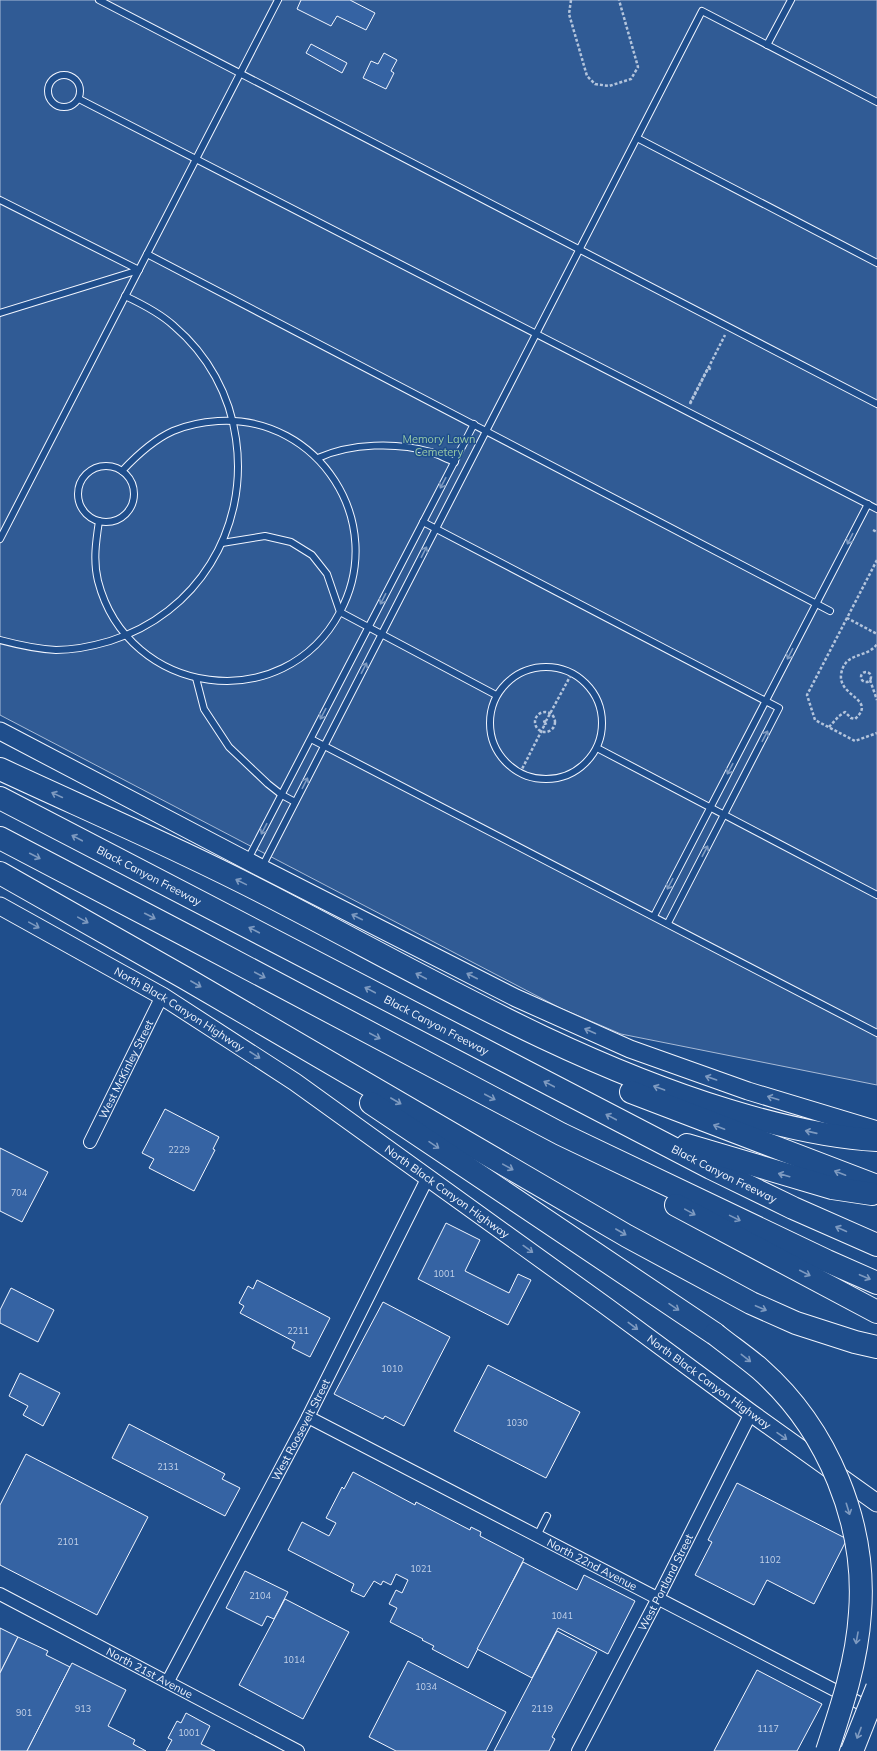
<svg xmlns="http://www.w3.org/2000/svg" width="877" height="1751" font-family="Mulish,sans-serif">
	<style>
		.built { fill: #305b95; stroke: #a8bbd7 }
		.building { fill: #3563a3; stroke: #f2f6ff }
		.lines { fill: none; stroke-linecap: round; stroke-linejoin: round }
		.lane-casing { stroke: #f2f6ff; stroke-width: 8 }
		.street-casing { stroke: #f2f6ff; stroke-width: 14 }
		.secondary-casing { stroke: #f2f6ff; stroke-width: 19 }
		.highway-casing { stroke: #f2f6ff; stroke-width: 24 }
		.path { stroke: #b3c4dc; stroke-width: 2.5; stroke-dasharray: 3 2; stroke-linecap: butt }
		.lane { stroke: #1f4e8c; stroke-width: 6 }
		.street { stroke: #1f4e8c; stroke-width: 12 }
		.secondary { stroke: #1f4e8c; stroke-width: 17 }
		.highway { stroke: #1f4e8c; stroke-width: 22 }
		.highway-bridge-casing { stroke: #f2f6ff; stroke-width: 24; stroke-linecap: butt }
		.highway-bridge { stroke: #1f4e8c; stroke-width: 22 }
		.oneway { stroke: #7e9ac0 }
		.labels { text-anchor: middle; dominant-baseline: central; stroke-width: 3; stroke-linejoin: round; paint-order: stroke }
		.number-label { font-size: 9px; fill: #c3d1e8 }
		.park-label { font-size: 11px; fill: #97c8a6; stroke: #1f4e8c }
		.street-label { font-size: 11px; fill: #f2f6ff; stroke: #1f4e8c }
	</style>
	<rect width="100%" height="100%" fill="#1f4e8c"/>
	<polygon class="built" points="0,0 877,0 877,1085 621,1034 560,1008 0,715"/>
	<g class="building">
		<polygon points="301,0 350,0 375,13 366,30 337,16 331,26 297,9"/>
		<polygon points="311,44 347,63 342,73 306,53"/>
		<polygon points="384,53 397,60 391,71 394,73 386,89 363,78 371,61 378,64"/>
		<polygon points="165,1109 219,1137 213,1149 215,1150 194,1191 149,1168 154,1159 142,1153"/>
		<polygon points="0,1148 48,1172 22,1222 0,1211"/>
		<polygon points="446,1223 480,1240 465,1271 509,1293 518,1274 531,1280 508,1325 418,1279"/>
		<polygon points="257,1280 330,1318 310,1357 292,1348 295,1342 240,1313 244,1306 239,1303 248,1286 253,1289"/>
		<polygon points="11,1288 54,1310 38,1342 0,1323 0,1310"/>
		<polygon points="383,1302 450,1337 404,1426 385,1416 383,1419 334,1394"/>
		<polygon points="488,1365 580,1412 546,1478 454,1431"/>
		<polygon points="20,1373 60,1393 43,1426 23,1415 28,1406 9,1396"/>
		<polygon points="129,1424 225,1474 222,1479 240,1488 225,1516 112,1458"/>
		<polygon points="26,1454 148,1517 97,1615 0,1565 0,1505"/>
		<polygon points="353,1472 415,1505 416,1502 470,1530 471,1527 481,1532 480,1536 524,1559 468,1668 432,1649 434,1646 422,1640 423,1639 390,1622 397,1608 389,1604 396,1590 402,1593 408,1580 396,1574 391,1585 383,1581 381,1585 374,1581 364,1597 351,1591 354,1584 288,1550 302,1522 329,1536 336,1523 326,1518 342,1487 344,1489"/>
		<polygon points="737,1483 847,1539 814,1604 767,1580 754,1605 695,1575 712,1542 708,1540"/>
		<polygon points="523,1562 577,1590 584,1575 635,1601 608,1654 558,1628 532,1678 477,1649"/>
		<polygon points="245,1571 288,1592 274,1619 267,1616 262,1626 226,1608"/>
		<polygon points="285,1599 349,1632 303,1719 239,1685"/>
		<polygon points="0,1628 18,1637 0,1673"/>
		<polygon points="557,1631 597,1652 552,1737 555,1739 549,1751 494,1751"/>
		<polygon points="18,1637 48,1651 46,1655 70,1667 27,1751 0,1751 0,1673"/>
		<polygon points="408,1661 506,1712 486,1751 396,1751 369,1737"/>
		<polygon points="72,1663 126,1690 108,1726 135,1740 133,1744 146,1751 27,1751"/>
		<polygon points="757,1670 822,1704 797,1751 714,1751"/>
		<polygon points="186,1713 210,1726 201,1744 215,1751 166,1751 172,1740 168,1738 177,1721 181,1723"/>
	</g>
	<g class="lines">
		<defs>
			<g id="lane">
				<polyline points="99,0 877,404"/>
				<polyline points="767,45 791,0"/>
				<circle cx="64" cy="91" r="16"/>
				<polyline points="79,99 877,509"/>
				<polyline points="637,138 877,263"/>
				<polyline points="0,200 139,270 0,313"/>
				<polyline points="147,254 830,611"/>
				<path d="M318 458C351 443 397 442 431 452 439 455 447 459 455 462"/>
				<circle cx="106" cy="494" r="28"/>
				<path d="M99 521C96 541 93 561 98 581 128 697 284 718 340 612 388 523 319 415 218 421 203 422 187 425 173 431 153 440 137 455 122 471"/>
				<polyline points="423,522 779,708 668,923"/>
				<polyline points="0,539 278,0"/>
				<polyline points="222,543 265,536 291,542 312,555 327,574 340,612 496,695"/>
				<path d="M0 640C19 645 37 649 56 650 74 650 93 646 110 641 197 614 249 529 236 439 230 395 208 355 174 326 160 313 142 304 125 296"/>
				<circle cx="546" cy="723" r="56"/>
				<polyline points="196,678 204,709 229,747 268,784 282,795 295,802"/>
				<polyline points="311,739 877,1033"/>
				<polyline points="597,748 877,895"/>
				<polyline points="247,861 474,424"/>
				<polyline points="262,867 702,11 877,102"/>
				<polyline points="654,916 868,504"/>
				<polyline points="537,1536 547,1516"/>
			</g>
			<g id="street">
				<path id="s1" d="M90 1142 162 996"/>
				<path id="s2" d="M308 1417 873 1710"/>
				<path id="s3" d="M0 1594 298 1751"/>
				<path id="s4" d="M168 1681 308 1417 428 1177"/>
				<path id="s5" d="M578 1751 658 1598 751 1413"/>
			</g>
			<g id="secondary">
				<polyline points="0,731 261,868 516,998 630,1049 748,1091 877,1130"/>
				<path id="s6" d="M0 906 162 996 295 1082 606 1306 751 1413 877 1503"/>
			</g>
			<g id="highway">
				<path d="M0 769C97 814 197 857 291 907 433 981 573 1063 727 1110 776 1125 825 1137 877 1140"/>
				<path id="s7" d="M0 798 711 1168 793 1208 877 1245"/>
				<polyline points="0,838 189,937 561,1134 827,1261 877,1283"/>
				<polyline points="0,873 185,978 627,1236 727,1290 751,1303 796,1323 855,1342 877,1347"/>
				<polyline points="631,1092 877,1186"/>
				<polyline points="371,1103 715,1334"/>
				<polyline points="687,1145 832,1188 872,1194"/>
				<polyline points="676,1205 877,1312"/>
			</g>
		</defs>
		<use href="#lane" class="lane-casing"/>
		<use href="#street" class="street-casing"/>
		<use href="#secondary" class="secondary-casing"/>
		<use href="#highway" class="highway-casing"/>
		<g class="path">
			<polyline points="571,0 569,14 587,76 595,84 609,86 631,79 638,67 619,0"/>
			<polyline points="690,403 708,368 711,369"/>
			<polyline points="690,404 725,335"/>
			<polyline points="873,530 877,532"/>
			<polyline points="877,560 847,618 877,634"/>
			<polyline points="847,618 807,695 815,720 855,741 877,733"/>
			<circle cx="866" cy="677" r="5"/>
			<polyline points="870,680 877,700"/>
			<circle cx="545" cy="722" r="10"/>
			<polyline points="546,721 543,722 545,724 547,723 546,721 572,673"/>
			<path d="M829 727 839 716 845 712 851 718 855 719C877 699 839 697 841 675 844 651 867 659 877 644"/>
			<polyline points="520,773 545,724"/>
		</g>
		<use href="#lane" class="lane"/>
		<use href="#street" class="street"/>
		<use href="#secondary" class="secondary"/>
		<use href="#highway" class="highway"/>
		<defs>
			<g id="highway-bridge">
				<path d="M715 1334C730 1346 746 1357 760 1369 828 1429 867 1524 860 1613 857 1661 842 1706 827 1751"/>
				<polyline points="852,1751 877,1688"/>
			</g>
		</defs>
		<use href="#highway-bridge" class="highway-bridge-casing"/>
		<use href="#highway-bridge" class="highway-bridge"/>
	</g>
	<defs><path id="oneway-shaft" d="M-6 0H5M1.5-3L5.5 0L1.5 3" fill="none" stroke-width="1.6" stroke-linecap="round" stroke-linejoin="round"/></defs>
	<g class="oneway">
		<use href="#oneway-shaft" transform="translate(443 483) rotate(118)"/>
		<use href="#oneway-shaft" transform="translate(850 539) rotate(117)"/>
		<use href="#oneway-shaft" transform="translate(424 552) rotate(-63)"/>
		<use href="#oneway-shaft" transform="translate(383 599) rotate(117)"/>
		<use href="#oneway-shaft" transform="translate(790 654) rotate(117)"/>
		<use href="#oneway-shaft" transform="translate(364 668) rotate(-63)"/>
		<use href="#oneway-shaft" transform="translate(323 714) rotate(118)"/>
		<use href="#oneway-shaft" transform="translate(765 736) rotate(-62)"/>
		<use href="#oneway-shaft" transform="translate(730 769) rotate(118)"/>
		<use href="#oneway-shaft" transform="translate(305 783) rotate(-63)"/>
		<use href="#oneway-shaft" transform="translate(57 795) rotate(-155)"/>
		<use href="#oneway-shaft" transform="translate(264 829) rotate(118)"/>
		<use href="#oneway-shaft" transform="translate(77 838) rotate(-152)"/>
		<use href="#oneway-shaft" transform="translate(705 851) rotate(-62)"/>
		<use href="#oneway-shaft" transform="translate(35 856) rotate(27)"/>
		<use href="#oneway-shaft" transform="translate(241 882) rotate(-154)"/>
		<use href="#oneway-shaft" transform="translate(670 884) rotate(118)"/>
		<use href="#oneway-shaft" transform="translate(150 916) rotate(27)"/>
		<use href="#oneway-shaft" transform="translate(357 917) rotate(-153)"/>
		<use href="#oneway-shaft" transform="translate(83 920) rotate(29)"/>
		<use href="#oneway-shaft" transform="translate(34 925) rotate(29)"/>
		<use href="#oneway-shaft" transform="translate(254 930) rotate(-152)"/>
		<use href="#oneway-shaft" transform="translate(260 975) rotate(28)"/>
		<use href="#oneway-shaft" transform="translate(421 976) rotate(-152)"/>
		<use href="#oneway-shaft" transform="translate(472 976) rotate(-153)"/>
		<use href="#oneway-shaft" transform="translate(196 984) rotate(30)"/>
		<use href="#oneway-shaft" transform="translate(370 990) rotate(-152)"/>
		<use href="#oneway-shaft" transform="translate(590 1031) rotate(-156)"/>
		<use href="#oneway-shaft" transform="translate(375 1036) rotate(28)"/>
		<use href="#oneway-shaft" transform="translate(255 1055) rotate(33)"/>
		<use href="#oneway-shaft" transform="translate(711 1078) rotate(-161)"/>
		<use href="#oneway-shaft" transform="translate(549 1084) rotate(-152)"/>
		<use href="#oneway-shaft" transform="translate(659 1088) rotate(-160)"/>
		<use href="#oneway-shaft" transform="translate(490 1097) rotate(28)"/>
		<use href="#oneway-shaft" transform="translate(773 1098) rotate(-163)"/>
		<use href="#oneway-shaft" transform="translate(396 1101) rotate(30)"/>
		<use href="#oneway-shaft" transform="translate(611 1117) rotate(-152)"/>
		<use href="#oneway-shaft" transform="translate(719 1127) rotate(-159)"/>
		<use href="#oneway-shaft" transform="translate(811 1132) rotate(-167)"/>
		<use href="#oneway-shaft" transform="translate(434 1145) rotate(34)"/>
		<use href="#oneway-shaft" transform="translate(508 1167) rotate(29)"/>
		<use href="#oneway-shaft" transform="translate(840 1173) rotate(-159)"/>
		<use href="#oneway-shaft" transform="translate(784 1175) rotate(-164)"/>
		<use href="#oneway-shaft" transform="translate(690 1212) rotate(29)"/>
		<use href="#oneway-shaft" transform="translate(735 1218) rotate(26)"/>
		<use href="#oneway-shaft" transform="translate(841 1229) rotate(-156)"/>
		<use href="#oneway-shaft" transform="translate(621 1232) rotate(30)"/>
		<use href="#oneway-shaft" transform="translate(528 1249) rotate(36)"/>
		<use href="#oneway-shaft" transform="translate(805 1273) rotate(27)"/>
		<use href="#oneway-shaft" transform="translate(865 1277) rotate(23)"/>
		<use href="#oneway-shaft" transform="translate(674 1307) rotate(34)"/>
		<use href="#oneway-shaft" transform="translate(761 1308) rotate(23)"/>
		<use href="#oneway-shaft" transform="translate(633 1326) rotate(37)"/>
		<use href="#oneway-shaft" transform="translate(746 1358) rotate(38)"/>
		<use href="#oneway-shaft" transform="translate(782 1436) rotate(35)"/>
		<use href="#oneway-shaft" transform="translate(848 1509) rotate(73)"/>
		<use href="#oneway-shaft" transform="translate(857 1638) rotate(100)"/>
		<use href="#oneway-shaft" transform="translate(859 1733) rotate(111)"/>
	</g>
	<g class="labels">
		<g class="number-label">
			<text x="179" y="1149">2229</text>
			<text x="19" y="1192">704</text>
			<text x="444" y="1273">1001</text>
			<text x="298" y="1330">2211</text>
			<text x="392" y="1368">1010</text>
			<text x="517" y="1422">1030</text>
			<text x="168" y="1466">2131</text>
			<text x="68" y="1541">2101</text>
			<text x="770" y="1559">1102</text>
			<text x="421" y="1568">1021</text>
			<text x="260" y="1595">2104</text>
			<text x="562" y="1615">1041</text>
			<text x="294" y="1659">1014</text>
			<text x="426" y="1686">1034</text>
			<text x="83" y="1708">913</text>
			<text x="542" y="1708">2119</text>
			<text x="24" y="1712">901</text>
			<text x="768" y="1728">1117</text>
			<text x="189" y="1732">1001</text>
		</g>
		<g class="park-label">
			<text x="439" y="439">Memory Lawn<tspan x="439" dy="13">Cemetery</tspan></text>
		</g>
		<g class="street-label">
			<text stroke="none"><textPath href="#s7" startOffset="168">Black Canyon Freeway</textPath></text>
			<text stroke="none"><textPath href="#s6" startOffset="207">North Black Canyon Highway</textPath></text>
			<text stroke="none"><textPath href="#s7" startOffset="492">Black Canyon Freeway</textPath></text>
			<text stroke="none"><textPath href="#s1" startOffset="81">West McKinley Street</textPath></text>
			<text stroke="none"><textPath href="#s7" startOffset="816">Black Canyon Freeway</textPath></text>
			<text stroke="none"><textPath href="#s6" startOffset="531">North Black Canyon Highway</textPath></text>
			<text stroke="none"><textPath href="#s6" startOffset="855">North Black Canyon Highway</textPath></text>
			<text stroke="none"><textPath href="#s4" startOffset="284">West Roosevelt Street</textPath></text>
			<text stroke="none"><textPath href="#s2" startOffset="320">North 22nd Avenue</textPath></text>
			<text stroke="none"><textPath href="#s5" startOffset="190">West Portland Street</textPath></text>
			<text stroke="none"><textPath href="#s3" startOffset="169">North 21st Avenue</textPath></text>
		</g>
	</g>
</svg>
